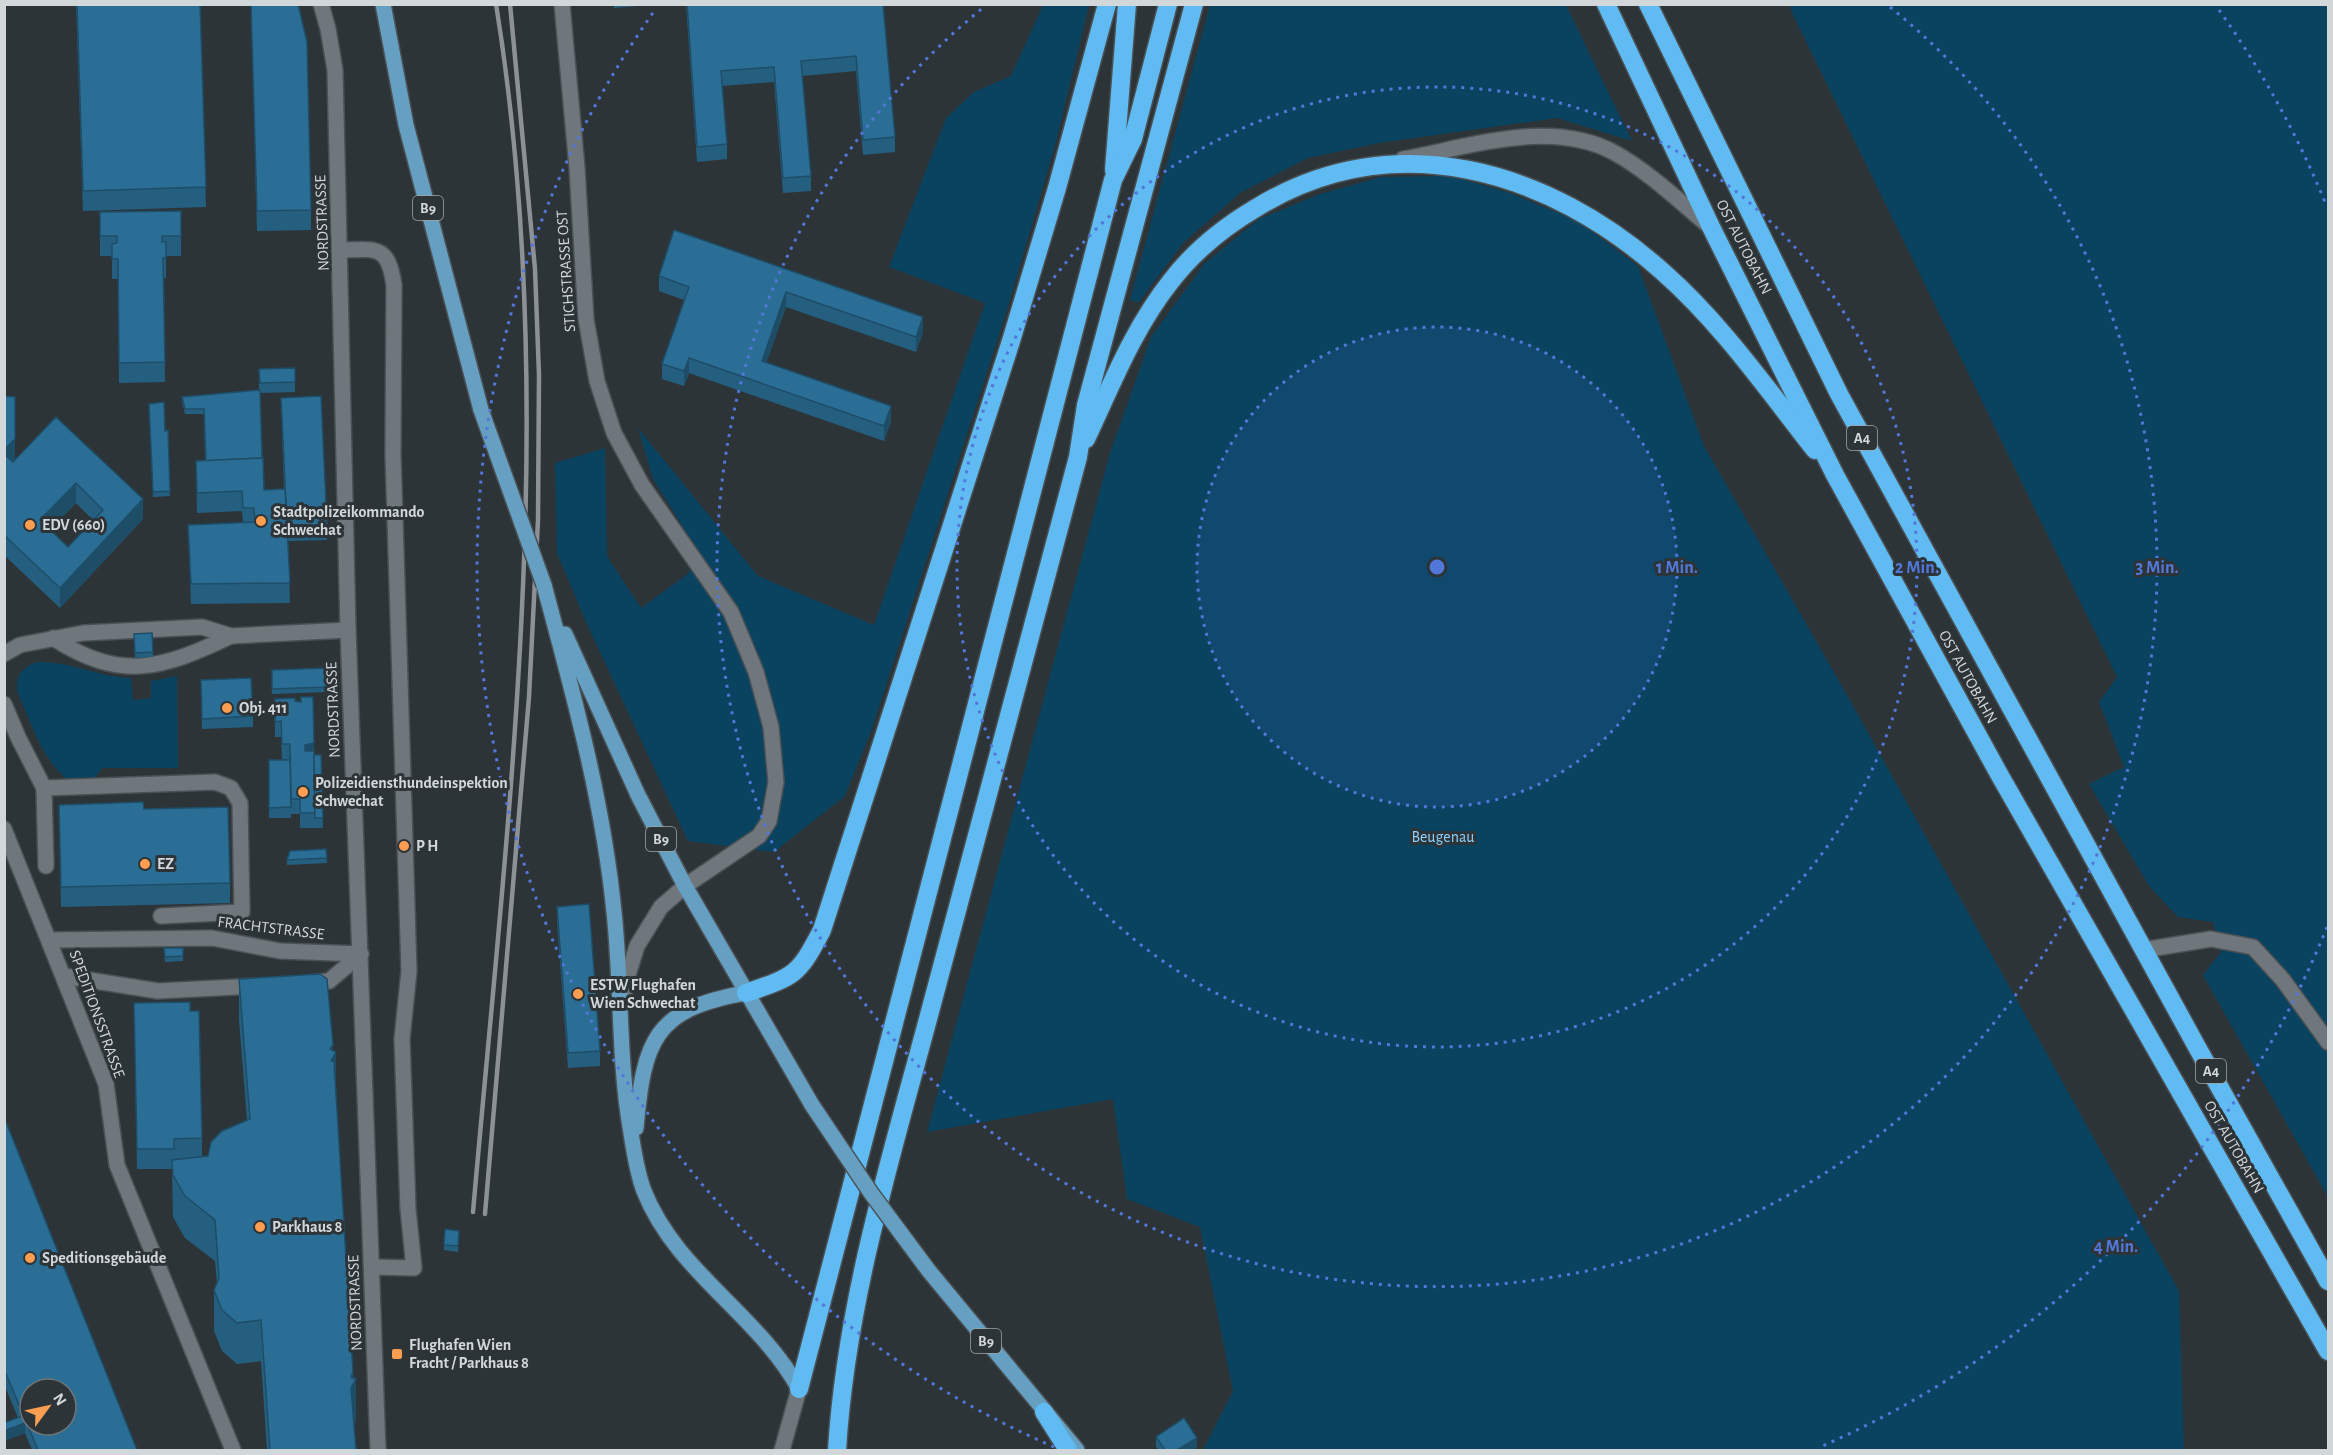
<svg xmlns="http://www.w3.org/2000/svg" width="2333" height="1455" font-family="'Alegreya Sans',sans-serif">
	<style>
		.green { fill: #094360 }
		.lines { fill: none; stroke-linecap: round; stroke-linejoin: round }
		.minor-casing { stroke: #4a5054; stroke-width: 18 }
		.major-casing { stroke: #4a5054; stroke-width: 18 }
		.highway-casing { stroke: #4a5054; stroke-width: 21 }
		.minor { stroke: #6f777c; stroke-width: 15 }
		.major { stroke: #65a0c2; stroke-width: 15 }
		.highway { stroke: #5fbbf1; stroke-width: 18 }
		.rail { stroke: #8c9195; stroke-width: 4.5 }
		.major-bridge-casing { stroke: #4a5054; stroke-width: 18; stroke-linecap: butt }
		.major-bridge { stroke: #65a0c2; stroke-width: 15 }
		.wall { fill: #255f80; fill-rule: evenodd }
		.shaded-wall { fill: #1e4d68 }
		.building { fill: #2b6e95; stroke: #1e4d68; stroke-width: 1.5; fill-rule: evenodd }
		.ring { fill: none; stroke: #5377d9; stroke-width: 3; stroke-dasharray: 3 6 }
		.poi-dot { fill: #fb9e52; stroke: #2d3438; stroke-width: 2 }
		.labels { text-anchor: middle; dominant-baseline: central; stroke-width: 6; stroke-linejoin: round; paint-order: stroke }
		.shield { fill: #2d3438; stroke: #a0a6a9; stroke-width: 1.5 }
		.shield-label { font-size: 15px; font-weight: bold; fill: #d2d7da }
		.street-label { font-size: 16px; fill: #d2d7da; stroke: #2d3438 }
		.poi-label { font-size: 16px; font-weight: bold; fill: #d2d7da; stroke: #2d3438; text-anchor: start }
		.park-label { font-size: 16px; fill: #89d1ff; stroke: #2d3438 }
		.centre { fill: #5377d9; stroke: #2d3438; stroke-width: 3 }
		.ring-label { font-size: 18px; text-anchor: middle; font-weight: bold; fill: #5377d9; stroke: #2d3438; stroke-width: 6; stroke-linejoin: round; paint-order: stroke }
	</style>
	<rect width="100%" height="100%" fill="#2d3438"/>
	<g class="green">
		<polygon points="1043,5 1089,5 1055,146 1006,313 872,729 845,796 774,852 688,841 586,622 557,553 555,463 605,448 607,556 641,608 689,573 693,543 653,479 638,428 758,576 874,625 985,303 889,267 946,118 974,92 1011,76"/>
		<polygon points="1210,5 1566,5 1632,141 1557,118 1379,143 1308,158 1240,193 1183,243 1138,303 1130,300"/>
		<polygon points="1790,5 2328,5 2328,1197 2203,975 2221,952 2213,922 2178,917 2149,886 2089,784 2124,767 2099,702 2117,677 1792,13"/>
		<polygon points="1451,176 1510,193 1578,221 1638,266 1704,446 1843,688 2179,1291 2184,1450 1203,1450 1233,1391 1200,1227 1127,1199 1113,1099 927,1132 1110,453 1151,337 1204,264 1259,219 1320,194 1381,177"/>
		<path d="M37 662C70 661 98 677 131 678L133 700 151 698V681L177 676 178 768H102L94 779 69 781C41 759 31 722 17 691 16 674 22 668 37 662Z"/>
	</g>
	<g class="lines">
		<defs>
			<g id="minor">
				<polyline points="321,4 328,29 335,70 348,630 378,1450"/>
				<polyline points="562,4 577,168 586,319 597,381 614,433 642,485 731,612 756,672 771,727 776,782 769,821 759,836 685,886 661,907 637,946 626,981 624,999"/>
				<path d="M1403 159C1470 147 1551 118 1615 153 1649 172 1679 201 1709 226"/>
				<path d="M341 250C377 249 388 245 394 285L393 454 409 971 402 1039 408 1209 414 1268 372 1267"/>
				<path d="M53 638C121 682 162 669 231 636"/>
				<polyline points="4,654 20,645 83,633 202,627 231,636 348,630"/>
				<polyline points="4,704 18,737 44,788 46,866"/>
				<polyline points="44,788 215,782 231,788 240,803 242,912 161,916"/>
				<polyline points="4,829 106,1084 117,1165 233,1450"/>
				<polyline points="49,940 212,938 280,951 361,954"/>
				<polyline points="2143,950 2211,939 2253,947 2283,980 2328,1042"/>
				<polyline points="64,976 158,991 257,986"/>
				<polyline points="308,983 329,981 361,954"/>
				<polyline points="782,1450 799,1389"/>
			</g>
			<g id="major">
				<polyline points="383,4 406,125 481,410"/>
				<path d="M544 585C573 693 603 800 614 912 622 986 618 1060 631 1133 634 1152 637 1173 644 1191 676 1272 758 1314 799 1389"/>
				<polyline points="565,634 638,795 685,886 812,1105"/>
				<path d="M636 1128C644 1040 654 1009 746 993"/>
				<polyline points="929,1271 1077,1450"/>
			</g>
			<g id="highway">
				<polyline points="1606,4 1712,229 1835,475 1999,774 2328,1351"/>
				<polyline points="1648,4 1839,394 2197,1047 2328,1281"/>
				<polyline points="1114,170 1127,4"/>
				<path d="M1086 439C1112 384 1133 329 1171 281 1194 251 1224 227 1256 208 1394 123 1549 170 1663 272 1721 323 1767 389 1815 450"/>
				<path d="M746 993C795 976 798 976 822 930L1011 341 1057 188 1107 4"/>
				<polyline points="799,1389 1113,180 1133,139 1168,4"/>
				<polyline points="1044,1412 1068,1450"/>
				<path d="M837 1450C846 1303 890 1161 928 1019 978 831 1028 644 1078 457L1086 405 1194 4"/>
			</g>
		</defs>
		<use href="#minor" class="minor-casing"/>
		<use href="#major" class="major-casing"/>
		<use href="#highway" class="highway-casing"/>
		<use href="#minor" class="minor"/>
		<use href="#major" class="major"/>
		<use href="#highway" class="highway"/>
		<g class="rail">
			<path d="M473 1212C508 812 561 405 496 4"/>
			<polyline points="485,1214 529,697 538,520 539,375 535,269 510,4"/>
		</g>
		<defs>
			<g id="major-bridge">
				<polyline points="481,410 544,585"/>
				<polyline points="812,1105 871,1193 929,1271"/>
			</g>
		</defs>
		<use href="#major-bridge" class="major-bridge-casing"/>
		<use href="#major-bridge" class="major-bridge"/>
	</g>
	<g class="wall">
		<polygon points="76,4 200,4 206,207 83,211"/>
		<polygon points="251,4 298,4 311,210 311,230 257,231"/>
		<polygon points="614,4 659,4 614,8"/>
		<polygon points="686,4 883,4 895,137 895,152 863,155 856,71 802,76 811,176 811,191 783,193 774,82 722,86 727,144 727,159 697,162"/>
		<polygon points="181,211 181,256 166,256 166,278 164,278 165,382 119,383 118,279 112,279 112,256 100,256 100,212"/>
		<polygon points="674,230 923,332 916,352 786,307 766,363 891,422 884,441 689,373 684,386 662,379 662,364 684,300 659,291 659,276"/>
		<polygon points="295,368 295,392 260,393 264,490 284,489 281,398 327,525 327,540 288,541 290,603 191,604 188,525 243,523 242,511 197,513 196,461 205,461 204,414 185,414 182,402 182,397 259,390 259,369"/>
		<path d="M4 396 15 459 12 462H13L56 417 143 519 60 608 4 555ZM76 503 93 520 68 547 50 530Z"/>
		<polygon points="149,404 165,431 170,496 153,497"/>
		<polygon points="152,633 153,657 135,658 134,634"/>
		<polygon points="327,668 328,692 272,694 272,670"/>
		<polygon points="201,690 253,716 253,727 202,729"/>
		<polygon points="313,697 314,755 321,755 323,828 300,828 300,814 291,814 291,809 291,818 269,818 269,760 290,760 282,759 281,737 275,737 275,699 301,702"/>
		<polygon points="59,805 144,809 230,883 230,903 61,907"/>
		<polygon points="326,849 327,863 287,865 287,860"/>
		<polygon points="557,907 600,1051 600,1066 568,1068 557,922"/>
		<polygon points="164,948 183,948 183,961 165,962"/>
		<path d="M239 979 333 1050 336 1093 356 1420 354 1424 356 1450H267L261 1361 237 1364 222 1351 214 1331V1290L217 1284 215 1261 185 1238 173 1217 172 1169H137L134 1003 190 1011 202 1138V1156H208L247 1120 239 1020ZM189 1158 174 1160V1159Z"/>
		<polygon points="4,1117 137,1450 32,1450 25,1433 4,1441 4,1423 18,1418 4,1384"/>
		<polygon points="459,1236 458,1252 444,1250 444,1245"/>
		<polygon points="1156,1437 1197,1448 1193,1450 1159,1450 1156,1447"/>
	</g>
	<g class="shaded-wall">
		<polygon points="786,292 786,307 762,376 762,361"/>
		<polygon points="923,317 923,332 916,352 916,337"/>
		<polygon points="689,358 689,373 684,386 684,371"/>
		<polygon points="891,406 891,422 884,441 884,426"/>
		<polygon points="15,439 15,459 4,470 4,450"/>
		<polygon points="76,483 76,503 40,540 40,520"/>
		<polygon points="143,499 143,519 60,608 60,588"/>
		<polygon points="314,743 314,758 305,760 305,745"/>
		<polygon points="333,1045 333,1058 336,1052 336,1093 331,1102 330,1049"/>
		<polygon points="353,1372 353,1385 356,1379 356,1420 351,1429 351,1377"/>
		<polygon points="25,1423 25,1433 4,1441 4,1431"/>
		<polygon points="1197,1438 1197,1448 1193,1450 1177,1450"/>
	</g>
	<g class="building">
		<polygon points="77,4 200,4 206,187 83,191"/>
		<polygon points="251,4 298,4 307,42 311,210 257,211"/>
		<polygon points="687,4 883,4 895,137 863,140 856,56 801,61 811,176 783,178 774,67 721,71 727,144 697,147"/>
		<polygon points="181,211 181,236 162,236 162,242 166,242 166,258 163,258 165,362 119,363 118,259 112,259 112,244 117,243 117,236 100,236 100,212"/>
		<polygon points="674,230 923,317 916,337 786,292 762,361 891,406 884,426 689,358 684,371 662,364 689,287 659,276"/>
		<polygon points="295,368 295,382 260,383 259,369"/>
		<polygon points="260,390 262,458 206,461 204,409 185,409 182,397"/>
		<polygon points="4,396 15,397 15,439 4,450"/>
		<polygon points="321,396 327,525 287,526 281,398"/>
		<polygon points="164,402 165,431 168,430 170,491 153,492 149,404"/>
		<path d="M56 417 143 499 60 588 4 535V454L13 462ZM76 483 103 510 68 547 40 520Z"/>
		<polygon points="263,458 264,490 285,489 290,583 191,584 188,525 255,522 254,508 243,508 242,491 197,493 196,461"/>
		<polygon points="152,633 153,652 135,653 134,634"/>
		<polygon points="327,668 328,687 272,689 272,670"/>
		<polygon points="251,678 253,716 202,719 201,680"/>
		<polygon points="301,697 313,697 314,743 305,745 305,751 314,751 315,813 300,813 300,799 291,799 290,744 282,744 281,721 275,722 275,699 295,698 295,701 301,702"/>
		<polygon points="314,755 321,755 323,818 315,818"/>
		<polygon points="269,760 290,760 291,807 269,808"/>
		<polygon points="143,802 144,809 228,807 230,883 61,887 59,805"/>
		<polygon points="326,849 327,858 287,860 290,851"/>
		<polygon points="589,904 600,1051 568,1053 557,907"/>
		<polygon points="164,948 183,948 183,956 165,957"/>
		<polygon points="320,974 327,979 333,1045 330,1049 336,1052 331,1061 334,1061 353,1372 351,1377 356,1379 351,1388 356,1450 270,1450 261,1320 237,1323 222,1310 214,1290 219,1278 215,1220 185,1196 173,1175 172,1160 208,1156 211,1142 222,1131 250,1119 239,979"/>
		<polygon points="190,1002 190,1011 199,1011 202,1138 174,1139 174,1149 137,1149 134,1003"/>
		<path d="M4 1117 137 1450H38L4 1369ZM30 1389H66V1425H30Z"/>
		<polygon points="445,1229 459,1231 458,1246 444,1245"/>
		<polygon points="22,1416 25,1423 4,1431 4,1423"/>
		<polygon points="1184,1418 1197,1438 1177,1450 1165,1450 1156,1437"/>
	</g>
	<circle cx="1437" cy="567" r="240" fill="#5377d9" fill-opacity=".12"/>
	<g class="ring">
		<circle cx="1437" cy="567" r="240"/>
		<circle cx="1437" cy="567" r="480"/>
		<path d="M1890 7A720 720 0 1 1 984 7"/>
		<path d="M2327 927A960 960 0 0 1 1820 1447M1054 1447A960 960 0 0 1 655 10M2219 10A960 960 0 0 1 2327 207"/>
	</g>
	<g class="poi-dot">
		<circle cx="261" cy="521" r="6"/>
		<circle cx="30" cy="525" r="6"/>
		<circle cx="227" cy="708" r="6"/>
		<circle cx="303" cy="792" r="6"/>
		<circle cx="404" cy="846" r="6"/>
		<circle cx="145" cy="864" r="6"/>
		<circle cx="578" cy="994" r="6"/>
		<circle cx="260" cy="1227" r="6"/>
		<circle cx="30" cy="1258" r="6"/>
		<rect x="391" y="1348" width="12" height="12" rx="3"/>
	</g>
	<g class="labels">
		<g class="shield">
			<rect x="413" y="196" width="30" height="24" rx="4.5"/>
			<rect x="1847" y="426" width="30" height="24" rx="4.5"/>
			<rect x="646" y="827" width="30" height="24" rx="4.5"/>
			<rect x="2196" y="1059" width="30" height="24" rx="4.5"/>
			<rect x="971" y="1329" width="30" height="24" rx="4.5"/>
		</g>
		<g class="shield-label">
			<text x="428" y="208">B9</text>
			<text x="1862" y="438">A4</text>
			<text x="661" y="839">B9</text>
			<text x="2211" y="1071">A4</text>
			<text x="986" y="1341">B9</text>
		</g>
		<g class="street-label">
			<text transform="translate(322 223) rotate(-92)">NORDSTRASSE</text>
			<text transform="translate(1744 247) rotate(63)">OST AUTOBAHN</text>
			<text transform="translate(566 271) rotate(-94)">STICHSTRASSE OST</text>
			<text transform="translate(1968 677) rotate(61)">OST AUTOBAHN</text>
			<text transform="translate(333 710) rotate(-92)">NORDSTRASSE</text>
			<text transform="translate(271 928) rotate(7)">FRACHTSTRASSE</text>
			<text transform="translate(97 1014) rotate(70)">SPEDITIONSSTRASSE</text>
			<text transform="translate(2234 1147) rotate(60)">OST AUTOBAHN</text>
			<text transform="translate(355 1303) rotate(-92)">NORDSTRASSE</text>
		</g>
		<g class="poi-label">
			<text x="273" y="512">Stadtpolizeikommando<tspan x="273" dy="18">Schwechat</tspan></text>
			<text x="42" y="525">EDV (660)</text>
			<text x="239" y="708">Obj. 411</text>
			<text x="315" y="783">Polizeidiensthundeinspektion<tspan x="315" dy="18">Schwechat</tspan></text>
			<text x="416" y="846">P H</text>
			<text x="157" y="864">EZ</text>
			<text x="590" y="985">ESTW Flughafen<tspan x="590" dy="18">Wien Schwechat</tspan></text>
			<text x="272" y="1227">Parkhaus 8</text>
			<text x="42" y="1258">Speditionsgebäude</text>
			<text x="409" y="1345">Flughafen Wien<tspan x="409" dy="18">Fracht / Parkhaus 8</tspan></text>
		</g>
		<g class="park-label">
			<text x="1443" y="837">Beugenau</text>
		</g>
	</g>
	<circle cx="1437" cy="567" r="9" class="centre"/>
	<g class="ring-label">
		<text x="1677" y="573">1 Min.</text>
		<text x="1917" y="573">2 Min.</text>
		<text x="2157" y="573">3 Min.</text>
		<text x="2116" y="1252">4 Min.</text>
	</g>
	<rect width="2333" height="1455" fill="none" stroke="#d2d7da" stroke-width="12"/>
	<g transform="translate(48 1407) rotate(57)"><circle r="28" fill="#2d3438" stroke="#6f7579" stroke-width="1.5"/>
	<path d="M0-4.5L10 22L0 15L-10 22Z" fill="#fb9e52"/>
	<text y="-9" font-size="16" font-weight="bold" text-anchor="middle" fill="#d2d7da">N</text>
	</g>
</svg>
